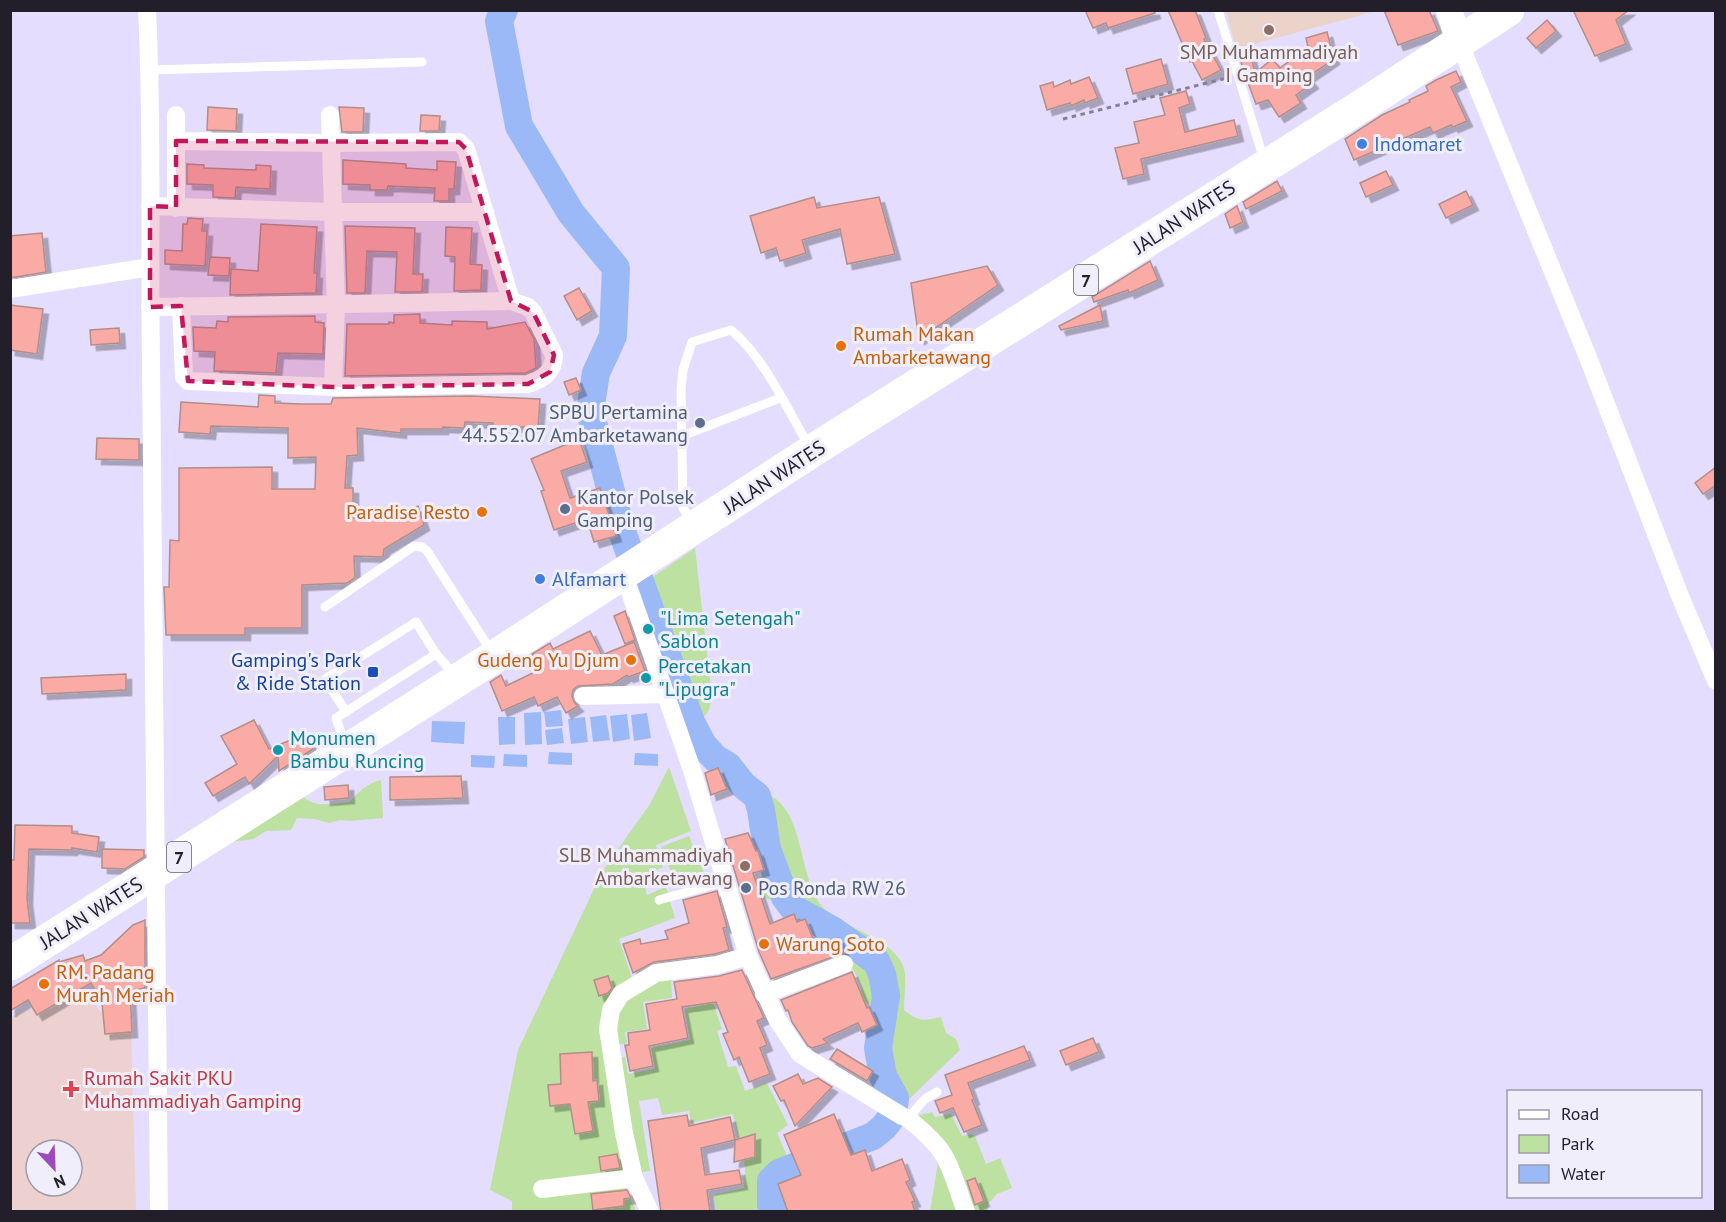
<svg xmlns="http://www.w3.org/2000/svg" width="1726" height="1222" font-family="'PT Sans',sans-serif">
	<style>
		.education { fill: #ebd3c9 }
		.medical { fill: #ecd1d0; fill-rule: evenodd }
		.green { fill: #bce1a1 }
		.water { fill: #9bb9f7 }
		.lines { fill: none; stroke-linecap: round; stroke-linejoin: round }
		.river { stroke: #9bb9f7; stroke-width: 28 }
		.building { fill: #faaba5; stroke: #b28e8b; stroke-width: 1.5; filter: url(#shadow) }
		.path { stroke: #858096; stroke-width: 3; stroke-dasharray: 4.5 4.5; stroke-linecap: butt }
		.lane { stroke: #fff; stroke-width: 9 }
		.street { stroke: #fff; stroke-width: 18 }
		.secondary { stroke: #fff; stroke-width: 26 }
		.highway { stroke: #fff; stroke-width: 33 }
		.marked { fill: #c2185b; fill-opacity: 0.2; stroke: #c2185b; stroke-width: 4.5; stroke-dasharray: 12 8; stroke-linejoin: round }
		.education-dot { fill: #8d6e63; stroke: #f0eefb; stroke-width: 2 }
		.shop-dot { fill: #3f7fe0; stroke: #f0eefb; stroke-width: 2 }
		.food-dot { fill: #e8710a; stroke: #f0eefb; stroke-width: 2 }
		.service-dot { fill: #5c6f8a; stroke: #f0eefb; stroke-width: 2 }
		.culture-dot { fill: #0f9aa8; stroke: #f0eefb; stroke-width: 2 }
		.transit-dot { fill: #1a4fb4; stroke: #f0eefb; stroke-width: 2 }
		.health-dot { fill: #e0444e; stroke: #f0eefb; stroke-width: 2 }
		.labels { text-anchor: middle; dominant-baseline: central; stroke-width: 6; stroke-linejoin: round; paint-order: stroke }
		.shield { fill: #f0eefb; stroke: #605d69; stroke-width: 1.5 }
		.shield-label { font-size: 18px; font-weight: bold; fill: #221f2b }
		.education-label { font-size: 20px; fill: #785e54; stroke: #f0eefb }
		.shop-label { font-size: 20px; fill: #366cbe; stroke: #f0eefb; text-anchor: start }
		.street-label { font-size: 20px; fill: #221f2b; stroke: #f0eefb }
		.food-label { font-size: 20px; fill: #c56008; stroke: #f0eefb; text-anchor: start }
		.service-label { font-size: 20px; fill: #4e5e75; stroke: #f0eefb; text-anchor: start }
		.culture-label { font-size: 20px; fill: #0d838f; stroke: #f0eefb; text-anchor: start }
		.transit-label { font-size: 20px; fill: #164399; stroke: #f0eefb; text-anchor: end }
		.health-label { font-size: 20px; fill: #be3a42; stroke: #f0eefb; text-anchor: start }
	</style>
	<defs>
		<filter id="shadow"><feDropShadow dx="5.5" dy="5.5" stdDeviation="0" flood-color="#0004"/></filter>
	</defs>
	<rect width="100%" height="100%" fill="#e4ddfd"/>
	<polygon class="education" points="1226,10 1376,10 1376,11 1236,49"/>
	<path class="medical" d="M89 995 100 1011 131 1028 136 1211 11 1212V1017L46 1003ZM36 1150H72V1186H36Z"/>
	<g class="green">
		<polygon points="695,548 712,697 709,710 698,724 647,581"/>
		<path d="M669 767 691 831 656 845 663 867 642 877 647 895 666 887 675 918 619 939 632 978 671 976 672 998 643 1002 647 1029 625 1032 627 1043 617 1045 618 1058 625 1057 628 1074 655 1069 651 1048 690 1040 685 1009 713 1003 722 1029 717 1031 728 1067 736 1066 745 1091 767 1083 788 1125 777 1133 790 1163C762 1173 762 1185 766 1211H716L713 1195 744 1188 745 1168 733 1114 691 1123 689 1111 662 1115 658 1098 639 1101 650 1171 620 1175 636 1211H512V1201L490 1190 518 1050 602 872 650 804Z"/>
		<path d="M381 780 383 818 350 821 340 820 329 823 314 819 297 818 291 830 266 831 253 839 231 842 303 796C314 809 335 803 350 802 359 791 368 783 381 780Z"/>
		<path d="M760 790C765 793 771 796 776 799 803 821 800 872 818 901 836 929 900 937 905 973 906 983 904 998 904 1010 919 1022 923 1021 941 1017L946 1033 956 1039 960 1050 905 1103 901 1091 887 1073 884 1062 885 1033 871 1004 862 1002 860 993 862 988 851 965 867 957C836 932 800 914 764 897L759 877 770 872C760 842 749 821 760 790Z"/>
		<polygon points="689,836 704,873 676,884 661,847"/>
		<polygon points="932,1112 935,1117 951,1114 962,1136 971,1134 975,1136 986,1164 1000,1158 1012,1188 997,1194 988,1204 988,1211 930,1211 938,1163 916,1116"/>
	</g>
	<g class="water">
		<polygon points="561,710 563,726 546,727 544,712"/>
		<polygon points="541,712 542,744 525,745 524,713"/>
		<polygon points="647,713 651,738 634,741 631,715"/>
		<polygon points="627,714 630,739 613,742 610,716"/>
		<polygon points="606,715 610,740 593,742 590,717"/>
		<polygon points="498,717 515,717 515,744 499,745"/>
		<polygon points="585,717 588,742 571,744 568,719"/>
		<polygon points="432,721 465,722 464,744 431,742"/>
		<polygon points="562,728 564,743 547,745 545,730"/>
		<polygon points="549,752 572,753 572,765 548,764"/>
		<polygon points="635,753 658,754 658,766 634,765"/>
		<polygon points="504,754 527,755 527,767 503,766"/>
		<polygon points="471,755 495,756 494,768 471,767"/>
	</g>
	<g class="lines">
		<polyline class="river" points="504,10 499,21 519,126 571,213 616,268 613,336 596,373 590,411 620,526 691,722 703,745 715,758 728,766 743,785 757,796 761,810 767,849 785,897 794,909 832,930 876,961 882,974 886,996 878,1048 883,1076 895,1098 893,1115 884,1127 873,1136 779,1173 771,1181 771,1205 774,1212"/>
	</g>
	<g class="building">
		<polygon points="1085,10 1154,10 1155,13 1108,28 1106,23 1093,28"/>
		<polygon points="1168,10 1195,10 1206,38 1204,39 1221,70 1202,80 1192,61 1190,62"/>
		<polygon points="1384,10 1429,10 1438,31 1398,45"/>
		<polygon points="1573,10 1629,10 1616,20 1626,44 1595,56"/>
		<polygon points="1547,20 1556,31 1536,48 1527,38"/>
		<polygon points="1327,32 1334,59 1308,77 1313,83 1296,95 1301,103 1279,117 1268,100 1256,104 1247,80 1272,59 1280,68 1308,47 1306,38"/>
		<polygon points="1249,49 1255,72 1245,75 1238,52"/>
		<polygon points="1161,59 1168,84 1133,94 1126,69"/>
		<polygon points="1456,71 1461,82 1451,87 1467,121 1453,127 1451,125 1433,133 1430,127 1354,160 1345,139 1382,115 1410,102 1409,100 1428,91 1426,86 1436,80"/>
		<polygon points="1089,77 1098,98 1085,103 1084,100 1071,106 1070,103 1047,110 1040,86 1053,82 1054,87 1070,80 1071,84"/>
		<polygon points="1186,91 1190,104 1179,108 1185,132 1234,120 1238,136 1141,159 1144,174 1123,179 1115,148 1139,143 1134,122 1165,115 1160,98"/>
		<polygon points="208,107 237,109 236,131 207,130"/>
		<polygon points="339,107 364,108 363,132 342,132"/>
		<polygon points="421,115 440,116 439,131 420,131"/>
		<polygon points="343,160 406,164 406,168 437,170 437,161 456,162 454,189 449,189 449,201 434,201 435,188 388,186 387,190 370,190 370,185 343,184"/>
		<polygon points="187,164 204,165 204,168 256,170 256,165 271,166 270,189 236,187 235,198 213,197 213,185 187,184"/>
		<polygon points="1386,171 1393,185 1366,197 1360,183"/>
		<polygon points="1277,181 1282,191 1246,209 1243,202"/>
		<polygon points="1466,191 1473,205 1446,218 1439,204"/>
		<polygon points="814,197 817,208 879,197 895,254 847,264 840,229 802,240 806,253 780,261 776,248 761,253 750,216"/>
		<polygon points="1237,206 1243,222 1230,228 1225,214"/>
		<polygon points="188,218 203,219 202,231 207,231 205,266 165,264 165,250 182,251 183,224 187,224"/>
		<polygon points="261,224 317,227 314,273 317,273 316,293 230,295 231,269 258,271"/>
		<polygon points="345,226 415,228 413,274 423,274 422,292 395,292 397,252 367,251 365,293 347,293"/>
		<polygon points="446,227 472,228 470,264 482,265 481,290 454,291 455,257 445,256"/>
		<polygon points="42,233 46,272 10,278 10,236"/>
		<polygon points="210,257 230,258 229,276 208,275"/>
		<polygon points="1150,261 1158,280 1129,293 1128,290 1094,302 1092,297"/>
		<polygon points="987,266 998,285 919,339 911,283"/>
		<polygon points="579,288 592,311 577,320 564,296"/>
		<polygon points="10,305 43,309 37,354 10,350"/>
		<polygon points="1100,305 1103,321 1061,330 1059,326"/>
		<polygon points="420,314 420,323 452,325 452,321 487,322 487,329 525,322 534,339 536,368 526,373 345,376 347,324 389,324 389,322 394,323 394,315"/>
		<polygon points="315,316 315,322 324,323 323,354 278,353 276,373 214,371 215,352 194,351 193,327 216,328 217,321 228,322 228,317"/>
		<polygon points="119,328 120,343 91,345 90,330"/>
		<polygon points="576,378 581,390 569,395 564,382"/>
		<polygon points="259,395 275,396 275,403 302,404 331,404 333,398 471,396 540,399 538,427 493,427 493,423 465,422 464,428 443,427 443,429 401,429 401,433 357,428 358,455 347,456 345,488 353,488 353,518 386,520 418,506 424,525 384,549 383,557 354,556 355,578 347,583 302,585 302,628 245,628 245,635 166,635 164,587 169,587 170,540 179,541 179,468 272,467 272,489 315,489 316,457 288,458 288,428 211,426 210,434 179,432 181,402 258,407"/>
		<polygon points="97,438 139,439 139,460 96,459"/>
		<polygon points="579,439 587,462 561,471 570,498 600,488 616,536 594,542 587,519 554,530 541,491 544,490 531,459"/>
		<polygon points="1716,467 1716,485 1703,494 1695,483"/>
		<polygon points="625,611 635,640 625,644 614,616"/>
		<polygon points="590,631 602,655 634,642 645,671 628,677 627,675 613,684 578,686 573,690 572,696 574,702 578,706 566,713 557,697 538,706 534,697 502,711 490,682 501,675 506,686 541,669 532,654 550,643 553,649"/>
		<polygon points="126,674 126,690 42,694 41,678"/>
		<polygon points="254,720 269,749 305,734 313,749 279,771 278,756 249,784 245,777 213,796 205,783 237,764 221,736"/>
		<polygon points="718,768 727,789 711,795 705,773"/>
		<polygon points="461,776 463,798 390,800 390,777"/>
		<polygon points="348,785 349,798 325,800 324,787"/>
		<polygon points="15,825 72,826 72,833 99,837 97,852 72,848 72,850 29,849 27,899 30,923 10,923 10,860 14,860"/>
		<polygon points="748,833 756,851 758,851 764,870 753,873 770,924 794,914 797,922 805,919 814,941 818,939 820,944 838,938 844,953 771,979 759,952 725,839"/>
		<polygon points="102,849 144,850 144,857 125,869 102,868"/>
		<polygon points="717,891 727,927 723,928 729,950 715,954 654,962 633,973 623,944 640,939 641,944 668,939 665,931 689,923 683,900"/>
		<polygon points="145,920 145,988 130,991 132,1032 105,1034 102,1003 91,983 37,1015 28,1000 10,1011 10,989 59,960 59,962 83,955 85,961 101,955 133,925"/>
		<polygon points="742,970 764,1018 757,1021 767,1045 760,1048 770,1074 749,1082 739,1057 734,1060 723,1034 728,1032 716,1002 682,1007 688,1038 649,1046 653,1066 630,1071 625,1045 629,1045 628,1033 650,1030 646,1004 677,999 674,982 719,976"/>
		<polygon points="852,972 867,1008 869,1007 877,1025 862,1032 858,1023 823,1039 828,1043 812,1048 808,1046 792,1022 788,1010 786,1011 781,1000"/>
		<polygon points="608,976 612,988 608,993 599,996 594,980"/>
		<polygon points="1093,1038 1099,1052 1066,1065 1060,1051"/>
		<polygon points="1024,1046 1030,1060 968,1083 974,1099 972,1100 982,1125 964,1132 953,1108 940,1113 935,1101 952,1095 945,1075"/>
		<polygon points="837,1049 873,1071 867,1081 830,1059"/>
		<polygon points="592,1052 593,1081 597,1080 599,1101 588,1102 593,1131 575,1134 570,1104 550,1106 548,1085 561,1084 560,1054"/>
		<polygon points="798,1074 803,1084 818,1078 832,1087 795,1126 784,1100 781,1101 773,1086"/>
		<polygon points="834,1114 851,1155 865,1150 872,1171 902,1159 910,1180 906,1182 915,1201 912,1202 915,1212 788,1212 778,1184 801,1175 784,1135"/>
		<polygon points="687,1115 689,1126 730,1117 735,1140 701,1148 705,1175 739,1170 742,1184 707,1190 710,1212 661,1212 648,1121"/>
		<polygon points="755,1134 755,1157 734,1162 735,1140"/>
		<polygon points="617,1154 620,1168 601,1171 599,1157"/>
		<polygon points="975,1178 984,1201 975,1205 967,1181"/>
		<polygon points="627,1190 631,1198 624,1199 624,1206 593,1210 591,1194"/>
	</g>
	<g class="lines">
		<polyline class="path" points="1063,119 1227,78"/>
		<g class="lane">
			<polyline points="1218,10 1264,160"/>
			<polyline points="150,70 422,62"/>
			<polyline points="682,436 780,398"/>
			<path d="M692 522 683 508 681 389 683 370 692 342 731 330C764 357 787 409 809 446"/>
			<polyline points="325,607 414,546 422,547 427,551 491,651"/>
			<polyline points="346,712 325,679 416,622 436,654 456,676"/>
			<polyline points="345,745 336,718 436,654"/>
			<polyline points="659,900 727,881"/>
			<polyline points="908,1118 925,1099 937,1092"/>
		</g>
		<g class="street">
			<path d="M147 10C153 127 149 244 151 361 154 644 155 928 159 1212"/>
			<polyline points="1459,42 1589,360 1680,596 1716,681"/>
			<polyline points="330,115 336,305 333,387"/>
			<polyline points="176,141 331,143 459,142 466,149 511,301"/>
			<polyline points="150,206 333,212 485,212"/>
			<polyline points="176,208 176,115"/>
			<polyline points="10,289 150,267"/>
			<path d="M150 307C270 305 391 304 511 301L528 307 533 312 554 355C554 372 543 379 528 384L333 387 188 381 184 377 181 306"/>
			<path d="M621 575 629 589 692 770 748 956 777 1019 800 1054 902 1116C912 1119 938 1145 943 1154 953 1170 959 1194 966 1212"/>
			<polyline points="583,696 666,694"/>
			<polyline points="764,994 844,964"/>
			<polyline points="542,1189 634,1178"/>
			<polyline points="650,1212 634,1178 624,1133 608,1029 611,1010 621,994 656,973 717,965 748,956"/>
		</g>
		<polyline class="secondary" points="1449,10 1459,42"/>
		<polyline class="highway" points="10,964 494,657 812,451 1363,105 1508,10"/>
	</g>
	<path class="marked" d="M176 141 459 142 466 149 511 301 533 312 554 355 550 372 528 384 333 387 188 381 181 306 150 307V206L176 207Z"/>
	<g class="education-dot">
		<circle cx="1269" cy="30" r="6"/>
		<circle cx="745" cy="866" r="6"/>
	</g>
	<g class="shop-dot">
		<circle cx="1362" cy="144" r="6"/>
		<circle cx="540" cy="579" r="6"/>
	</g>
	<g class="food-dot">
		<circle cx="841" cy="346" r="6"/>
		<circle cx="482" cy="512" r="6"/>
		<circle cx="631" cy="660" r="6"/>
		<circle cx="764" cy="944" r="6"/>
		<circle cx="44" cy="984" r="6"/>
	</g>
	<g class="service-dot">
		<circle cx="700" cy="423" r="6"/>
		<circle cx="565" cy="509" r="6"/>
		<circle cx="746" cy="888" r="6"/>
	</g>
	<g class="culture-dot">
		<circle cx="648" cy="629" r="6"/>
		<circle cx="646" cy="678" r="6"/>
		<circle cx="278" cy="750" r="6"/>
	</g>
	<rect class="transit-dot" x="367" y="666" width="12" height="12" rx="3"/>
	<path class="health-dot" d="M68 1080h6v6h6v6h-6v6h-6v-6h-6v-6h6z"/>
	<g class="labels">
		<g class="shield">
			<rect x="1074" y="265" width="24" height="30" rx="4.5"/>
			<rect x="167" y="842" width="24" height="30" rx="4.5"/>
		</g>
		<g class="shield-label">
			<text x="1086" y="280">7</text>
			<text x="179" y="857">7</text>
		</g>
		<g class="education-label">
			<text x="1269" y="52">SMP Muhammadiyah<tspan x="1269" dy="23">I Gamping</tspan></text>
			<text x="733" y="855" text-anchor="end">SLB Muhammadiyah<tspan x="733" dy="23">Ambarketawang</tspan></text>
		</g>
		<g class="shop-label">
			<text x="1374" y="144">Indomaret</text>
			<text x="552" y="579">Alfamart</text>
		</g>
		<g class="street-label">
			<text transform="translate(1184 217) rotate(-33)">JALAN WATES</text>
			<text transform="translate(774 477) rotate(-33)">JALAN WATES</text>
			<text transform="translate(91 913) rotate(-32)">JALAN WATES</text>
		</g>
		<g class="food-label">
			<text x="853" y="334">Rumah Makan<tspan x="853" dy="23">Ambarketawang</tspan></text>
			<text x="470" y="512" text-anchor="end">Paradise Resto</text>
			<text x="619" y="660" text-anchor="end">Gudeng Yu Djum</text>
			<text x="776" y="944">Warung Soto</text>
			<text x="56" y="972">RM. Padang<tspan x="56" dy="23">Murah Meriah</tspan></text>
		</g>
		<g class="service-label">
			<text x="688" y="412" text-anchor="end">SPBU Pertamina<tspan x="688" dy="23">44.552.07 Ambarketawang</tspan></text>
			<text x="577" y="497">Kantor Polsek<tspan x="577" dy="23">Gamping</tspan></text>
			<text x="758" y="888">Pos Ronda RW 26</text>
		</g>
		<g class="culture-label">
			<text x="660" y="618">"Lima Setengah"<tspan x="660" dy="23">Sablon</tspan></text>
			<text x="658" y="666">Percetakan<tspan x="658" dy="23">"Lipugra"</tspan></text>
			<text x="290" y="738">Monumen<tspan x="290" dy="23">Bambu Runcing</tspan></text>
		</g>
		<g class="transit-label">
			<text x="361" y="660">Gamping's Park<tspan x="361" dy="23">&amp; Ride Station</tspan></text>
		</g>
		<g class="health-label">
			<text x="84" y="1078">Rumah Sakit PKU<tspan x="84" dy="23">Muhammadiyah Gamping</tspan></text>
		</g>
	</g>
	<rect width="1726" height="1222" fill="none" stroke="#221f2b" stroke-width="24"/>
	<rect x="1507" y="1090" width="195" height="108" fill="#f0eefb" stroke="#9e9ba8" stroke-width="1.5"/>
	<rect x="1519" y="1110" width="30" height="9" fill="#ffffff" stroke="#9e9ba8" stroke-width="1.5"/>
	<text x="1561" y="1120" font-size="18" fill="#221f2b">Road</text>
	<rect x="1519" y="1135" width="30" height="18" fill="#bce1a1" stroke="#9e9ba8" stroke-width="1.5"/>
	<text x="1561" y="1150" font-size="18" fill="#221f2b">Park</text>
	<rect x="1519" y="1165" width="30" height="18" fill="#9bb9f7" stroke="#9e9ba8" stroke-width="1.5"/>
	<text x="1561" y="1180" font-size="18" fill="#221f2b">Water</text>
	<g transform="translate(54 1168) rotate(157)"><circle r="28" fill="#f0eefb" stroke="#9e9ba8" stroke-width="1.5"/>
	<path d="M0-4.5L10 22L0 15L-10 22Z" fill="#9b4bbb"/>
	<text y="-9" font-size="16" font-weight="bold" text-anchor="middle" fill="#221f2b">N</text>
	</g>
</svg>
